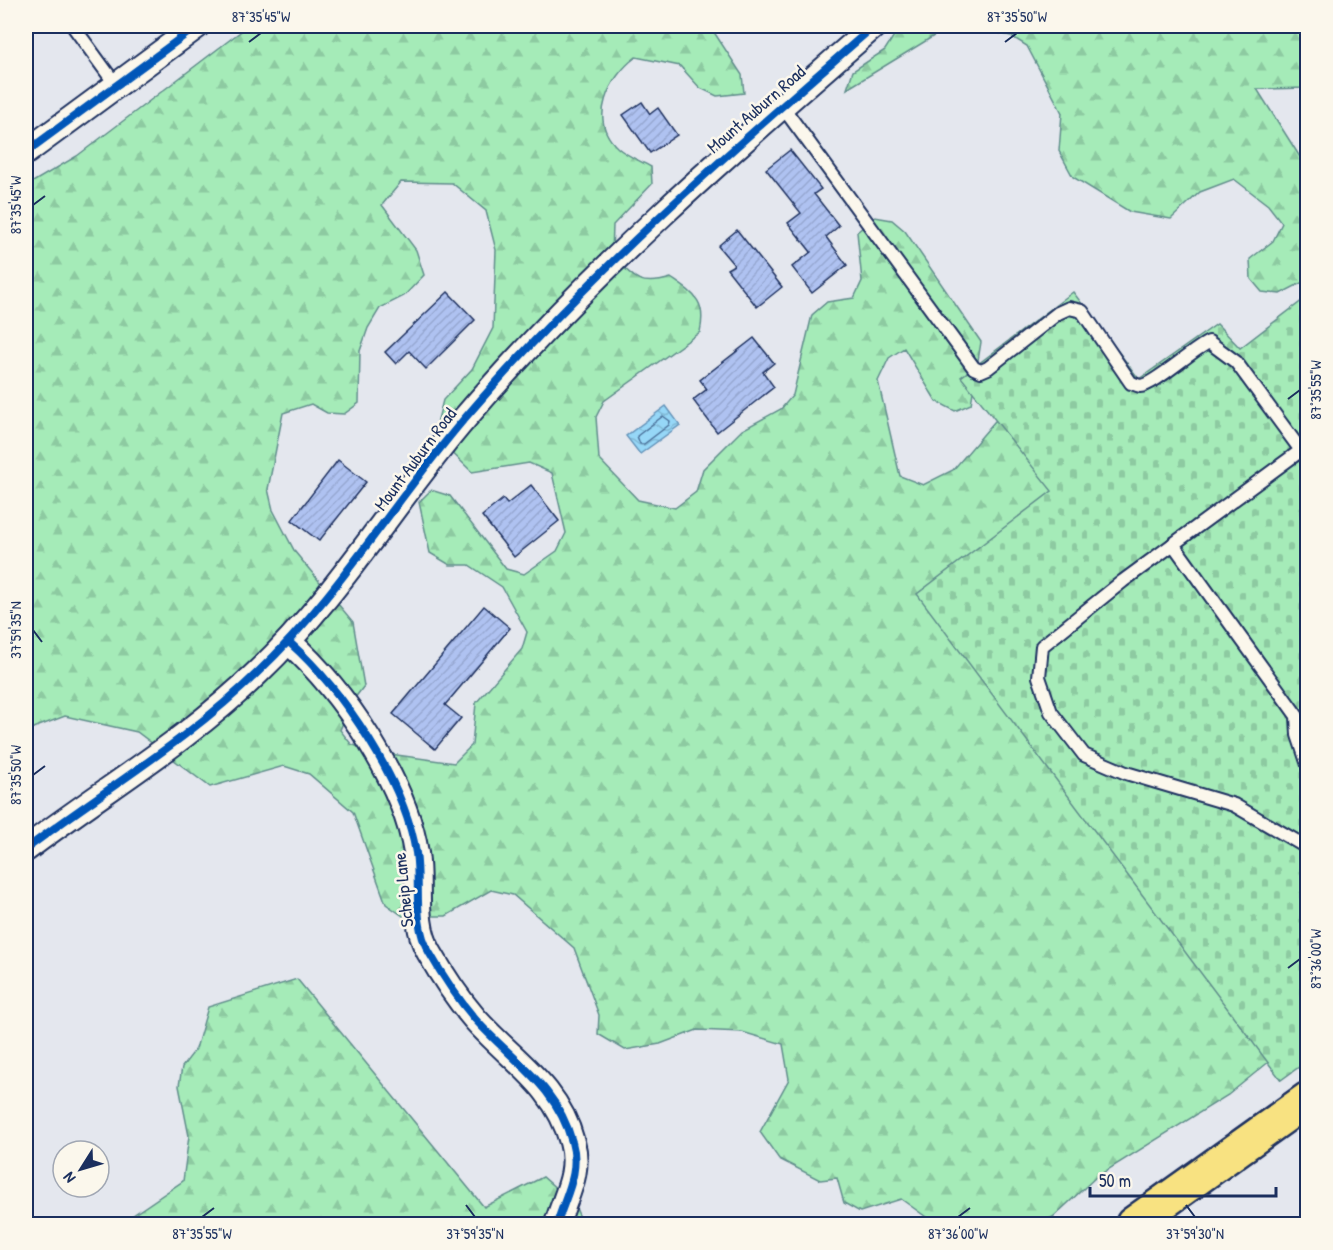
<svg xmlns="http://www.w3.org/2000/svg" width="1333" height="1250" font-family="'Patrick Hand',sans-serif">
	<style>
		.forest { fill: url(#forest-firs); stroke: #608d8b; stroke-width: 1.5; fill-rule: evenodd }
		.cemetery { fill: url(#cemetery-stones); stroke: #608d8b; stroke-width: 1.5 }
		.water { fill: url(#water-waves); stroke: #6594ba; stroke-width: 1.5 }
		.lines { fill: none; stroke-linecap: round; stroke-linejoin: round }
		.shore { stroke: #4c729b; stroke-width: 1.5 }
		.building { fill: url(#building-hatch); stroke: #1b2f5e; stroke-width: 1.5 }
		.lane-casing { stroke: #1b2f5e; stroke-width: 16 }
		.street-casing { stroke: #1b2f5e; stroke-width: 28 }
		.primary-casing { stroke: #1b2f5e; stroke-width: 38 }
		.lane { stroke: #fbf7ec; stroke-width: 12 }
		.street { stroke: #fbf7ec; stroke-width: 24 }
		.primary { stroke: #f8e281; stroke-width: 33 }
		.cycleway-casing { stroke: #fbf7ec; stroke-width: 11 }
		.cycleway { stroke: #0057b8; stroke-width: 8 }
		.ticks { fill: none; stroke: #1b2f5e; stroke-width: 2 }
		.labels { text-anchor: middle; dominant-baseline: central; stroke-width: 5; stroke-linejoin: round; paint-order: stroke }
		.street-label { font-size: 18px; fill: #1b2f5e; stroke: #fbf7ec }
		.neatline { fill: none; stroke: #1b2f5e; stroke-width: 2 }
		.ticks-label { font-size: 15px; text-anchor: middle; fill: #1b2f5e }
	</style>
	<defs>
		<pattern id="forest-firs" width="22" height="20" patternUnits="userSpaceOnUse" patternTransform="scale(1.5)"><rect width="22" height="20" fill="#a5ebb8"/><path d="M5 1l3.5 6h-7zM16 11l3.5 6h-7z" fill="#8dcaa1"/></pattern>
		<pattern id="cemetery-stones" width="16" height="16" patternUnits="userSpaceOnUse" patternTransform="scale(1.5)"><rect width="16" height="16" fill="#a5ebb8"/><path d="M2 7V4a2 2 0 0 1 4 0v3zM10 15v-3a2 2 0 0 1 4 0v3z" fill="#8dcaa1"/></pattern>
		<pattern id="water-waves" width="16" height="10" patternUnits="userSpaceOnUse" patternTransform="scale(1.5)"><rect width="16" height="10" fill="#96d7f7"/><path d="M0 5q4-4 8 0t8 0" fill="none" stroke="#81b9d6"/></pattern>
		<pattern id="building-hatch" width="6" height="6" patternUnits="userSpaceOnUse" patternTransform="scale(1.5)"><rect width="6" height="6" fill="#afc2f1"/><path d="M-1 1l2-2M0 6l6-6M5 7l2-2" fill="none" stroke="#96a7d1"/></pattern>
	</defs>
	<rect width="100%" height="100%" fill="#e4e7ee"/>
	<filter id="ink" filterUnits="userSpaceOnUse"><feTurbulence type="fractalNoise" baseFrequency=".0167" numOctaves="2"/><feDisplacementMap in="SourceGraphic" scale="12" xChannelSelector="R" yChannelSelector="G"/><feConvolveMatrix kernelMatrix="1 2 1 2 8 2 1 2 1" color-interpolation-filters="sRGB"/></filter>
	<g filter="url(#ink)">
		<g class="forest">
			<path d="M248 26H710L742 75 744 93 717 96 700 88 680 66 636 57C609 77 587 120 618 148 627 156 641 161 651 167L652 184 613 225 612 254C633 277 638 288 671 278 694 294 707 301 700 332L604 401 596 417 599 459 638 500 675 508 696 492 703 469 742 430 781 409 793 395 812 315 827 302 854 298 862 281 857 232 875 217 892 220 905 231 981 342 971 404 955 411 936 401 904 348 889 358 878 381 900 476 923 485 953 470 995 421 1017 418 1040 428 1302 1035 1228 1095 1096 1177 1053 1217 1035 1224H936L901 1199 860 1212 844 1203 837 1178 820 1180 779 1159 760 1132 789 1079 783 1044 742 1032 697 1030 660 1044 625 1050 598 1034 599 1015 574 948 513 895 491 890 446 916H403L386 904 353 812 309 774 284 766 210 787 137 732 65 716 26 731V186L77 156ZM401 182 452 183 486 211 496 250 493 328 472 369 443 400 434 435 472 472 529 463 552 473 566 533 557 551 524 574 506 569 450 496 431 490 419 502 430 553 450 565H469L502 587 527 632 522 649 476 703 472 745 454 763 368 751 351 744 340 730 351 703 364 686 353 622 295 552 273 510 268 489 283 413 311 404 327 413 344 414 359 403 360 351 368 328 380 308 404 296 424 275 416 250 382 205Z"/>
			<polygon points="900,26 1307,26 1307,88 1257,89 1307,168 1307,280 1280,294 1262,292 1251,279 1250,259 1273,241 1282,223 1268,205 1234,179 1200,192 1171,219 1130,212 1073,177 1059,151 1062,113 1027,46 1011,36 968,26 937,34 847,89 853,71 885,50"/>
			<polygon points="297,979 484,1207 543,1177 574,1204 583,1224 120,1224 183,1181 189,1136 179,1086 182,1067 196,1049 208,1007"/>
		</g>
		<polygon class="cemetery" points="1073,292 1139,379 1217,324 1240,348 1307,297 1307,1061 1281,1080 917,594 1052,491 961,377"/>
		<polygon class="water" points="666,406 680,425 640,454 626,436"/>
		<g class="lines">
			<polygon class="shore" points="663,416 670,421 669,425 644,444 640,444 637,436"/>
		</g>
		<g class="building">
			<polygon points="642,102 650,114 658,108 677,135 650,153 623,115"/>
			<polygon points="790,150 821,189 814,194 839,226 826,237 847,265 812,293 792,267 811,252 788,223 801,213 766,169"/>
			<polygon points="737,230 782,287 757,307 727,269 734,265 718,246"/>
			<polygon points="448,292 475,320 426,369 409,351 396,364 385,352"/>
			<polygon points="754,338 774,363 763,372 774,387 717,432 693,400 707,389 700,380"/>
			<polygon points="338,460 366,482 319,541 292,520"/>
			<polygon points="531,485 559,521 514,557 482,516 503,499 507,504"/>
			<polygon points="484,606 510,628 445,705 461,718 435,749 393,714"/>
		</g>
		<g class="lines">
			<defs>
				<g id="lane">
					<polyline points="73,26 116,85"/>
					<path d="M782 106 974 368 981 371 988 368 1058 313 1069 308 1082 311 1131 383C1132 383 1140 386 1140 386 1153 386 1193 349 1209 342L1236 362 1308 460"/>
					<polyline points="1307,446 1123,581 1042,646 1039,677 1051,712 1084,755 1126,773 1234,805 1308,848"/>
					<polyline points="1173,544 1297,716 1298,735 1308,765"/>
				</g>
				<g id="street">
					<polyline points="26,152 197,26"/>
					<path d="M289 642C343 690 405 782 416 853 421 885 412 923 429 952 442 975 458 999 475 1019 511 1060 557 1085 572 1142 581 1173 565 1196 557 1224"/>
					<path d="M26 849C102 791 189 740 258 672 338 596 394 501 465 418 588 274 732 149 874 26"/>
				</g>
				<polyline id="primary" points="1133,1224 1308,1099"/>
			</defs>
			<use href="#lane" class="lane-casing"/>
			<use href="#street" class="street-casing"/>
			<use href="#primary" class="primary-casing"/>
			<use href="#lane" class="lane"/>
			<use href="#street" class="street"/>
			<use href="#primary" class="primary"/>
			<defs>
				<g id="cycleway">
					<polyline points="26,152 197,26"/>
					<path d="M289 642C343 690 405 782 416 853 421 885 412 923 429 952 442 975 458 999 475 1019 511 1060 557 1085 572 1142 581 1173 565 1196 557 1224"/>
					<path d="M26 849C102 791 189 740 258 672 338 596 394 501 465 418 588 274 732 149 874 26"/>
				</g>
			</defs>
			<use href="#cycleway" class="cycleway-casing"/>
			<use href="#cycleway" class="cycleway"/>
		</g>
	</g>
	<path class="ticks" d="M249 42 261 33M1005 42 1017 33M33 205 45 196M1288 399 1300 390M33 630 42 642M33 775 45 766M1288 968 1300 959M466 1205 475 1217M1186 1205 1195 1217M202 1217 214 1208M958 1217 970 1208"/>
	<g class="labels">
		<g class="street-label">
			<text transform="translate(756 109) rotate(-41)">Mount Auburn Road</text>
			<text transform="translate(415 459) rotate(-53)">Mount Auburn Road</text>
			<text transform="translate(403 890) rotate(-96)">Scheip Lane</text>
		</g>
	</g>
	<rect width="1333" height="1250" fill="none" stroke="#fbf7ec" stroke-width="66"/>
	<g transform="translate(81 1169) rotate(233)"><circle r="28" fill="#fbf7ec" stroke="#a1a7b3" stroke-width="1.5"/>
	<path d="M0-4.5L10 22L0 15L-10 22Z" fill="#1b2f5e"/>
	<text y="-9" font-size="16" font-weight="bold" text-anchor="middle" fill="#1b2f5e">N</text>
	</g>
	<path d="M1090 1187v9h186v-9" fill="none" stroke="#1b2f5e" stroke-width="3"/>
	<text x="1099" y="1187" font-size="18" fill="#1b2f5e" stroke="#fbf7ec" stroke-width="4.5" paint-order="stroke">50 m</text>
	<rect x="33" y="33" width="1267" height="1184" class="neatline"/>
	<g class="ticks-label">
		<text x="261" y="22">87°35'45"W</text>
		<text x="1017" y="22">87°35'50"W</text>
		<text transform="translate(16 205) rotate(-90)" y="5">87°35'45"W</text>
		<text transform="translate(1316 390) rotate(-90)" y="5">87°35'55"W</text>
		<text transform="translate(16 630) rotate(-90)" y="5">37°59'35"N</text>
		<text transform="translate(16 775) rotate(-90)" y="5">87°35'50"W</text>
		<text transform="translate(1316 959) rotate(-90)" y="5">87°36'00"W</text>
		<text x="202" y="1239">87°35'55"W</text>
		<text x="475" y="1239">37°59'35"N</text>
		<text x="958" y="1239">87°36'00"W</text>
		<text x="1195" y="1239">37°59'30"N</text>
	</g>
</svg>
